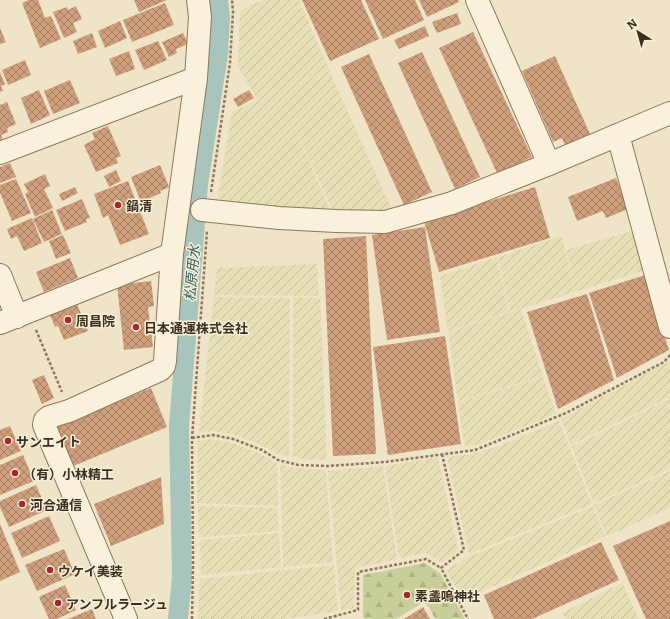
<svg xmlns="http://www.w3.org/2000/svg" width="670" height="619" font-family="Literata,'Noto Sans JP',serif">
	<style>
		.farmland { fill: url(#farmland-furrows) }
		.forest { fill: url(#forest-firs) }
		.lines { fill: none; stroke-linecap: round; stroke-linejoin: round }
		.canal { stroke: #a9c4bc; stroke-width: 20 }
		.building { fill: url(#building-cross-hatch) }
		.minor-casing { stroke: #8d765c; stroke-width: 24 }
		.path { stroke: #8d765c; stroke-width: 2.5; stroke-dasharray: 3 2; stroke-linecap: butt }
		.minor { stroke: #faf1dc; stroke-width: 22 }
		.poi-dot { fill: #9e2a2b; stroke: #f7eed8; stroke-width: 1.5 }
		.labels { text-anchor: middle; dominant-baseline: central; stroke-width: 3; stroke-linejoin: round; paint-order: stroke }
		.poi-label { font-size: 13px; font-weight: bold; fill: #3d2e20; stroke: #f7eed8; text-anchor: start }
		.water-label { font-size: 14px; font-style: italic; fill: #2f5d5a; stroke: #f7eed8 }
	</style>
	<defs>
		<pattern id="farmland-furrows" width="10" height="10" patternUnits="userSpaceOnUse"><rect width="10" height="10" fill="#e6deb5"/><path d="M-1 1l2-2M0 10L10 0M9 11l2-2" fill="none" stroke="#c6bf9b"/></pattern>
		<pattern id="forest-firs" width="22" height="20" patternUnits="userSpaceOnUse"><rect width="22" height="20" fill="#c9cf9b"/><path d="M5 1l3.5 6h-7zM16 11l3.5 6h-7z" fill="#aeb285"/></pattern>
		<pattern id="building-cross-hatch" width="8" height="8" patternUnits="userSpaceOnUse"><rect width="8" height="8" fill="#cf9f7d"/><path d="M0 0l8 8M0 8l8-8" fill="none" stroke="#a98266"/></pattern>
	</defs>
	<rect width="100%" height="100%" fill="#f0e4c8"/>
	<g class="farmland">
		<polygon points="263,0 299,0 329,69 286,88 329,70 393,212 334,214 287,111 332,214 226,205 218,197 232,112 279,91 258,100 238,67 240,10"/>
		<polygon points="639,229 649,269 510,312 498,257 561,236 576,291 566,250"/>
		<polygon points="497,257 509,312 448,331 440,276"/>
		<polygon points="317,264 319,296 214,295 217,268"/>
		<polygon points="214,297 290,298 289,456 277,454 261,445 233,434 212,431 199,433"/>
		<polygon points="293,297 320,298 327,460 302,459 293,456"/>
		<polygon points="521,309 543,376 458,401 448,332"/>
		<polygon points="670,361 670,397 571,445 561,419"/>
		<polygon points="543,377 556,414 479,444 465,447 458,402"/>
		<polygon points="670,398 670,469 594,503 572,447"/>
		<polygon points="559,421 592,504 469,554 447,457 472,454 496,447"/>
		<polygon points="209,439 229,442 257,452 277,463 278,506 197,503 198,441"/>
		<polygon points="438,457 458,550 442,563 427,553 399,558 385,466"/>
		<polygon points="280,464 294,468 326,470 333,562 283,567"/>
		<polygon points="383,466 397,559 355,568 354,608 341,611 328,471"/>
		<polygon points="670,471 670,508 607,536 594,505"/>
		<polygon points="198,506 277,508 279,531 199,537"/>
		<polygon points="593,506 605,536 463,600 446,570 466,558"/>
		<polygon points="279,533 281,567 201,575 200,540"/>
		<polygon points="334,565 338,611 286,619 198,619 200,579"/>
		<polygon points="622,583 639,619 566,619 562,613"/>
	</g>
	<polygon class="forest" points="425,563 440,573 465,619 435,619 429,607 424,602 396,619 364,619 363,615 363,575"/>
	<g class="lines">
		<polyline class="canal" points="178,619 182,577 179,426 198,184 218,54 220,19 218,0"/>
	</g>
	<g class="building">
		<polygon points="29,0 38,0 45,18 51,16 61,39 40,48 22,3"/>
		<polygon points="134,0 167,0 139,12"/>
		<polygon points="302,0 361,0 379,39 330,61"/>
		<polygon points="365,0 415,0 424,20 383,39"/>
		<polygon points="419,0 458,0 459,2 427,17"/>
		<polygon points="165,3 174,25 132,42 123,20"/>
		<polygon points="76,6 82,19 73,23 77,32 64,38 53,12 67,7 68,10"/>
		<polygon points="457,13 461,24 437,33 432,22"/>
		<polygon points="120,21 127,38 105,48 98,31"/>
		<polygon points="425,26 429,36 399,49 394,40"/>
		<polygon points="0,28 6,42 0,44"/>
		<polygon points="473,32 532,157 497,173 439,48"/>
		<polygon points="92,33 97,47 78,54 73,41"/>
		<polygon points="183,33 188,44 176,49 177,53 169,57 162,42"/>
		<polygon points="158,41 167,60 144,70 135,50"/>
		<polygon points="129,51 135,69 116,76 109,59"/>
		<polygon points="422,52 480,177 455,189 398,63"/>
		<polygon points="369,54 432,192 404,205 341,67"/>
		<polygon points="555,56 590,134 565,145 562,138 553,142 522,71"/>
		<polygon points="25,60 31,75 8,85 2,70"/>
		<polygon points="0,72 5,84 1,86 3,91 0,92"/>
		<polygon points="70,80 80,103 53,114 44,91"/>
		<polygon points="39,90 50,115 31,124 21,98"/>
		<polygon points="249,90 254,98 238,107 233,99"/>
		<polygon points="7,102 16,124 7,128 8,132 1,135 3,141 0,142 0,105"/>
		<polygon points="108,126 121,156 116,158 118,163 96,172 84,145 95,139 92,133"/>
		<polygon points="10,163 16,177 0,183 0,167"/>
		<polygon points="160,165 169,187 160,191 161,193 141,202 131,177"/>
		<polygon points="116,170 121,181 109,187 104,176"/>
		<polygon points="45,174 50,186 44,189 53,208 35,217 25,194 28,192 24,184"/>
		<polygon points="616,178 628,209 606,218 603,211 577,221 568,197"/>
		<polygon points="16,179 31,213 12,221 0,193 0,185"/>
		<polygon points="128,181 149,234 120,245 108,215 103,218 94,194"/>
		<polygon points="75,187 78,193 62,201 59,194"/>
		<polygon points="535,187 550,238 439,272 424,221"/>
		<polygon points="82,199 90,218 86,219 87,222 65,231 56,210"/>
		<polygon points="52,210 62,234 44,242 33,219"/>
		<polygon points="32,218 42,243 24,251 17,236 11,239 7,229"/>
		<polygon points="425,227 440,332 387,340 372,235"/>
		<polygon points="63,235 71,253 56,259 49,241"/>
		<polygon points="366,236 376,454 333,456 323,239"/>
		<polygon points="70,258 78,278 44,292 36,272"/>
		<polygon points="645,275 669,350 617,378 589,293"/>
		<polygon points="151,281 154,306 148,307 153,347 124,350 117,285"/>
		<polygon points="587,294 614,380 558,409 527,312"/>
		<polygon points="77,304 88,331 64,340 58,326 55,327 50,315"/>
		<polygon points="445,336 461,444 388,455 373,347"/>
		<polygon points="44,375 54,398 42,404 32,380"/>
		<polygon points="151,388 167,427 71,467 55,428"/>
		<polygon points="10,426 21,451 0,460 0,430"/>
		<polygon points="23,455 34,481 0,495 0,465"/>
		<polygon points="161,477 164,524 111,546 94,504"/>
		<polygon points="36,485 47,510 9,527 0,507 0,501"/>
		<polygon points="49,516 60,541 22,558 11,533"/>
		<polygon points="670,521 670,619 646,619 613,546"/>
		<polygon points="0,524 20,572 0,581"/>
		<polygon points="601,542 619,580 532,619 494,619 484,595"/>
		<polygon points="64,549 75,574 37,591 25,565"/>
		<polygon points="65,585 76,610 57,619 49,619 39,597"/>
		<polygon points="423,607 430,619 404,619"/>
		<polygon points="92,609 96,619 68,619"/>
	</g>
	<g class="lines">
		<defs>
			<g id="minor">
				<polyline points="477,0 549,164"/>
				<polyline points="618,135 670,327"/>
				<polyline points="0,153 196,78"/>
				<polyline points="202,210 279,218 336,221 385,222 452,203 549,164 670,113"/>
				<polyline points="0,275 17,317"/>
				<polyline points="0,323 172,254"/>
				<polyline points="126,619 44,425 45,420 49,417 69,411 160,370 164,366 165,361 172,254 196,78 200,17 198,0"/>
			</g>
		</defs>
		<use href="#minor" class="minor-casing"/>
		<g class="path">
			<polyline points="211,192 230,63 233,12 232,0"/>
			<polyline points="36,330 62,392"/>
			<polyline points="192,438 213,435 233,439 262,450 278,460 298,465 328,466 385,462 475,450 566,413 664,362 670,355"/>
			<polyline points="442,454 464,550 441,568 468,619"/>
			<polyline points="192,619 193,562 192,438 207,231"/>
			<polyline points="324,619 358,610 358,572 426,559 441,568"/>
		</g>
		<use href="#minor" class="minor"/>
	</g>
	<g class="poi-dot">
		<circle cx="118" cy="205" r="4"/>
		<circle cx="68" cy="320" r="4"/>
		<circle cx="136" cy="327" r="4"/>
		<circle cx="8" cy="441" r="4"/>
		<circle cx="15" cy="473" r="4"/>
		<circle cx="22" cy="504" r="4"/>
		<circle cx="50" cy="570" r="4"/>
		<circle cx="407" cy="595" r="4"/>
		<circle cx="58" cy="603" r="4"/>
	</g>
	<g class="labels">
		<g class="poi-label">
			<text x="126" y="205">鍋清</text>
			<text x="76" y="320">周昌院</text>
			<text x="144" y="327">日本通運株式会社</text>
			<text x="16" y="441">サンエイト</text>
			<text x="23" y="473">（有）小林精工</text>
			<text x="30" y="504">河合通信</text>
			<text x="58" y="570">ウケイ美装</text>
			<text x="415" y="595">素盞嗚神社</text>
			<text x="66" y="603">アンフルラージュ</text>
		</g>
		<g class="water-label">
			<text transform="translate(191 273) rotate(-85)">松原用水</text>
		</g>
	</g>
	<g transform="translate(638 32) rotate(323)" stroke="#f7eed8" stroke-width="3" paint-order="stroke">
	<path d="M0-3L7 15L0 10L-7 15Z" fill="#3d2e20"/>
	<text y="-6" font-size="11" font-weight="bold" text-anchor="middle" fill="#3d2e20">N</text>
	</g>
</svg>
